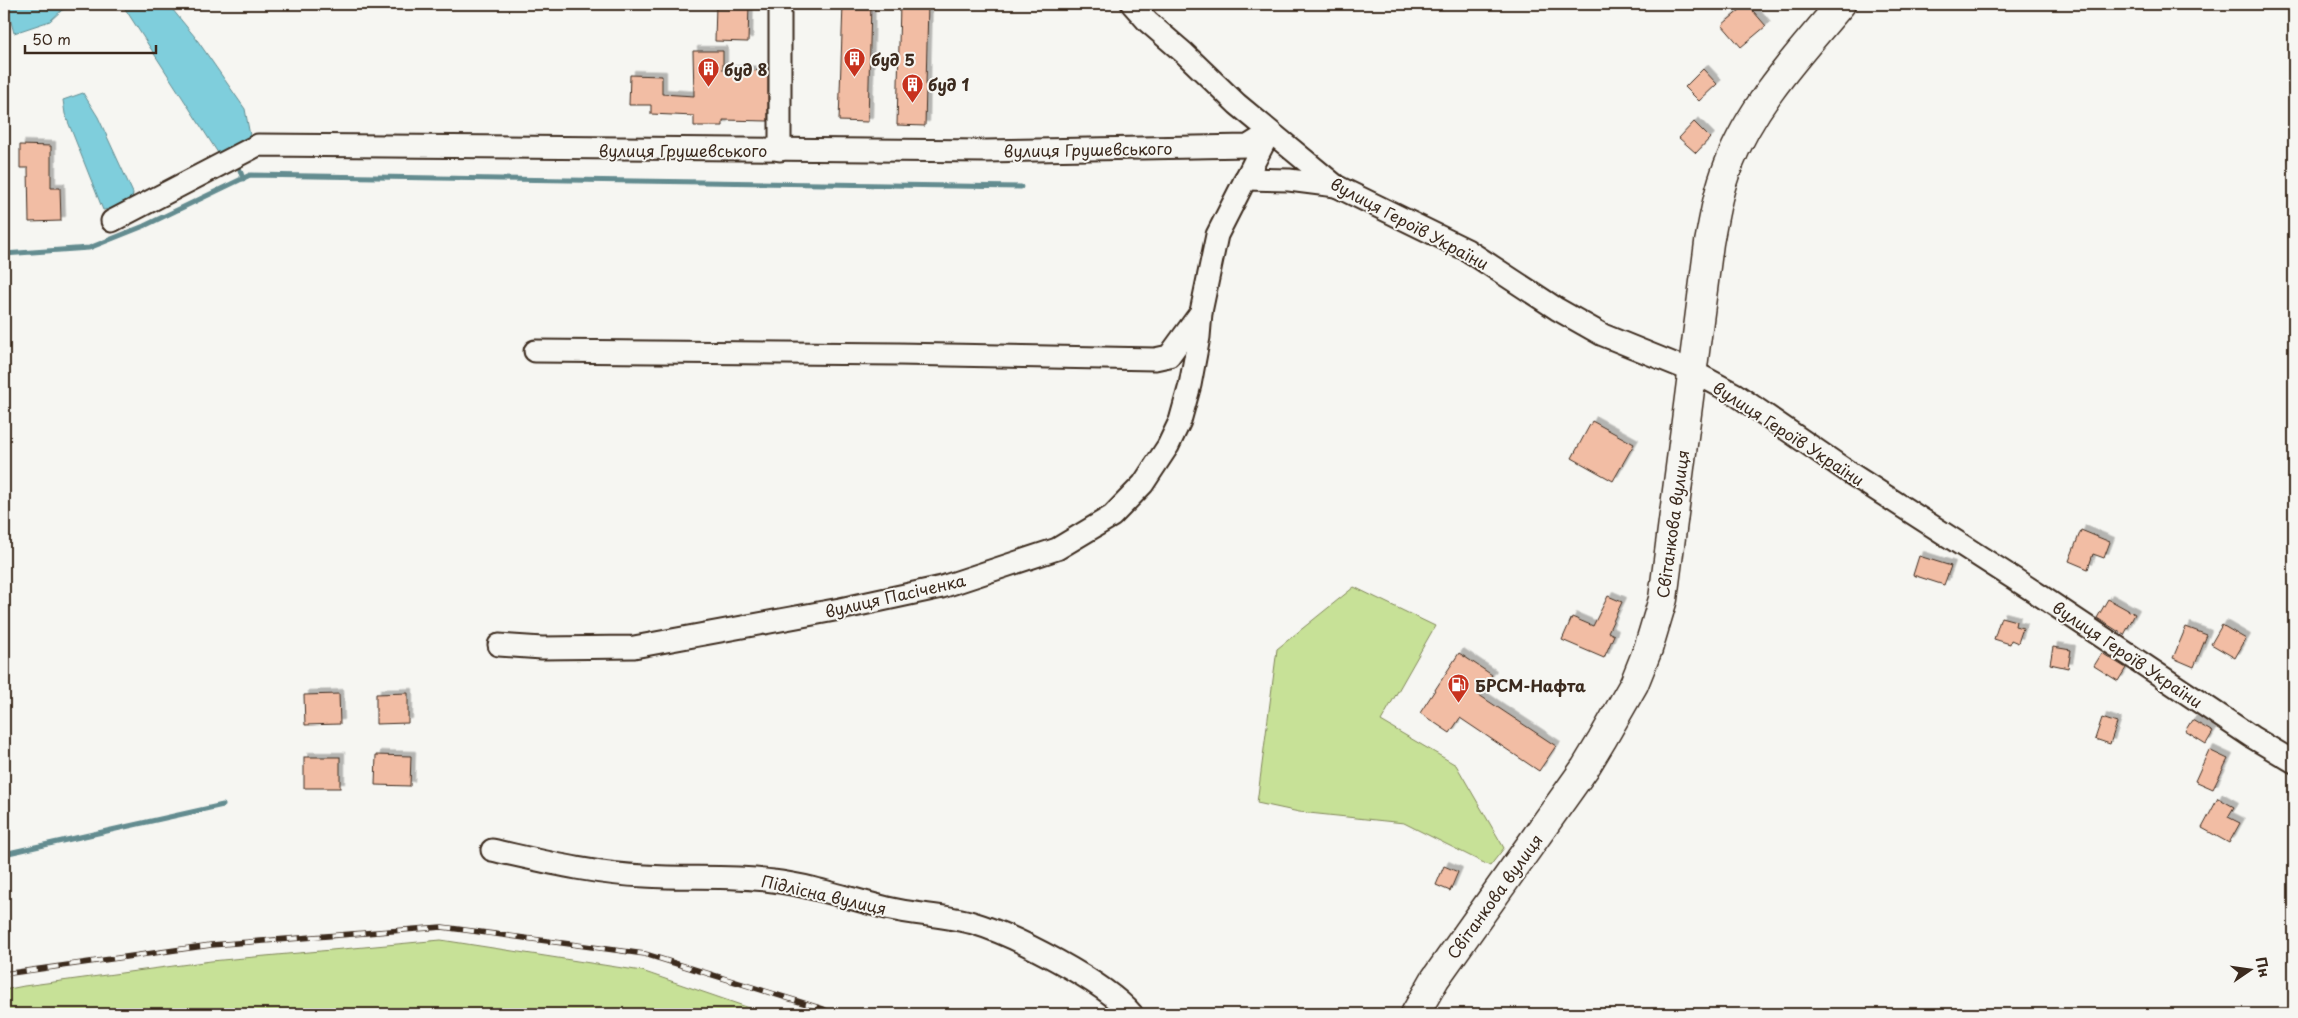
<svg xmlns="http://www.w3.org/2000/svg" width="2298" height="1018" font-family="'Playpen Sans',sans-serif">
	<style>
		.green { fill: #c7e197; stroke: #81865a }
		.water { fill: #7fcedc; stroke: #648c90 }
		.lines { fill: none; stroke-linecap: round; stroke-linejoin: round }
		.stream { stroke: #648c90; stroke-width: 5 }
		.building { fill: #f2bda4; stroke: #3b2a1e; filter: url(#shadow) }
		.street-casing { stroke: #3b2a1e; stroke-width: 25 }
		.secondary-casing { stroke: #3b2a1e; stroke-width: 31 }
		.street { stroke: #f6f6f2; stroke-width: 21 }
		.secondary { stroke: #f6f6f2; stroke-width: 28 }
		.rail-casing { stroke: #3b2a1e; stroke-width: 5.5 }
		.rail { stroke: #f6f6f2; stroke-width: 4; stroke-dasharray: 11; stroke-linecap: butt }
		.labels { text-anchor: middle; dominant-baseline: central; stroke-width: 4; stroke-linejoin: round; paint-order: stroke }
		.poi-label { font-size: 16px; font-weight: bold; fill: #3b2a1e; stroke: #f6f6f2; text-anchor: start }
		.street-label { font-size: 16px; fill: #3b2a1e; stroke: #f6f6f2 }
	</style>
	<defs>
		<filter id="shadow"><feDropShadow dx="4.5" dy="-4.5" stdDeviation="0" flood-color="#0004"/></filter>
	</defs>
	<rect width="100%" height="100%" fill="#f6f6f2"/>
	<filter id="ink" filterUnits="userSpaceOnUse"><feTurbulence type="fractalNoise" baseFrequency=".02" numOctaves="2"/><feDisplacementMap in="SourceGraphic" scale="10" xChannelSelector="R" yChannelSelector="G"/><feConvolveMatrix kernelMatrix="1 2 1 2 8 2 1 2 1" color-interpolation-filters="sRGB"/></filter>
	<g filter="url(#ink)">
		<g class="green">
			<polygon points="1354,587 1435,626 1381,721 1456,765 1504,848 1490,866 1404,823 1299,812 1257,803 1277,649"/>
			<polygon points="441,940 642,971 767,1014 4,1014 4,990 24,986 211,961"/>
		</g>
		<g class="water">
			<polygon points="13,4 78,4 79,6 62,10 50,21 14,33 7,7"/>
			<polygon points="122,4 168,4 195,37 245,109 251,141 220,156"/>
			<polygon points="83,93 98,117 133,193 131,206 103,210 65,114 63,100"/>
		</g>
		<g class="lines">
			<g class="stream">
				<polyline points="240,170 243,179"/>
				<polyline points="4,254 89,248 144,226 250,175 1021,187"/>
				<polyline points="4,854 223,805"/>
			</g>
		</g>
		<g class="building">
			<polygon points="716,4 749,4 748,42 715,41"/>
			<polygon points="843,4 871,4 868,122 839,121"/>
			<polygon points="900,4 928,4 925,126 897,125"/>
			<polygon points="1747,4 1766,26 1741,47 1722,25"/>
			<polygon points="693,51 723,51 723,70 768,71 768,121 723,120 723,126 694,126 694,116 651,114 651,105 629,105 630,75 662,76 662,94 694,96"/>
			<polygon points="1703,69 1717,84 1699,101 1685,87"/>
			<polygon points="1694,122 1710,138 1696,153 1679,138"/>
			<polygon points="20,145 51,146 51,188 60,188 61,221 29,222 28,168 20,168"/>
			<polygon points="1592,421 1634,444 1613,481 1572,458"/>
			<polygon points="2081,530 2110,542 2104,558 2093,554 2088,569 2069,561"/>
			<polygon points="1919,556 1951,566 1944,585 1913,575"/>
			<polygon points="1608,596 1622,602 1608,632 1614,635 1604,658 1562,640 1572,617 1593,626"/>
			<polygon points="2108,599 2135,614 2124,635 2097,618"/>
			<polygon points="2001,617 2016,621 2015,626 2023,628 2018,643 2011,640 2010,644 1994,639"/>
			<polygon points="2222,625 2246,639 2235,658 2211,644"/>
			<polygon points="2186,627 2207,635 2194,667 2173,658"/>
			<polygon points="2053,647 2071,650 2068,668 2050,664"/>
			<polygon points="1459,653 1492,675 1479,695 1556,746 1539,771 1460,718 1450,733 1420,713"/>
			<polygon points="2102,653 2126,668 2118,681 2094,666"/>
			<polygon points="408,693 408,723 376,724 376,694"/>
			<polygon points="339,694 340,724 305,725 304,695"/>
			<polygon points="2102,718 2117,723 2110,744 2095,739"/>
			<polygon points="2192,720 2213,732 2206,744 2185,731"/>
			<polygon points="2209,750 2228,759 2213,789 2195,781"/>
			<polygon points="376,755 411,756 410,786 375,785"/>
			<rect x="304" y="757" width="36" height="31"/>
			<polygon points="2218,798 2234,807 2228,817 2240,823 2229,843 2202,828"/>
			<polygon points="1444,866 1458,872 1450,891 1436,885"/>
		</g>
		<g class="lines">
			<defs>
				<g id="street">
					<polyline points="780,4 780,150"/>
					<polyline points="1132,4 1148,22 1184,53 1237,104 1336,186 1467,250 1557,309 1603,335 1692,371 1735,394 1850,473 2041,596 2252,737 2294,762"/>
					<polyline points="1245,179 1289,180 1336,186"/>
					<polyline points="112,221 258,145 987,151 1248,146 1269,133"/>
					<polyline points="535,351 899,354 1155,359 1169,356 1201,312 1217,235 1269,133"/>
					<polyline points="499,645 542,648 634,647 840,609 942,587 1057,549 1112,516 1143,484 1168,446 1180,421 1190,385 1199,337 1201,313"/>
					<path d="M492 850C542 861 593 874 645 876 687 879 730 875 773 881 809 885 851 899 887 908 915 915 945 915 973 923 1014 935 1105 982 1132 1014"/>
				</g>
				<path id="secondary" d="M1415 1014 1435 979 1585 768 1602 740 1634 684 1648 649 1663 599 1709 243C1714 217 1718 191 1728 166 1752 104 1799 54 1841 4"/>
			</defs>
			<use href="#street" class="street-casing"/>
			<use href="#secondary" class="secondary-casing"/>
			<use href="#street" class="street"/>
			<use href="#secondary" class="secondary"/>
			<defs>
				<polyline id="rail" points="4,974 211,945 442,927 645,954 823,1009 832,1014"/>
			</defs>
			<use href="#rail" class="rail-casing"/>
			<use href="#rail" class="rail"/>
		</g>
	</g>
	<defs>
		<symbol id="building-pin" viewBox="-11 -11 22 30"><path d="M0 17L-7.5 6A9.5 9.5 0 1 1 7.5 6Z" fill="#c8321e" stroke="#f6f6f2"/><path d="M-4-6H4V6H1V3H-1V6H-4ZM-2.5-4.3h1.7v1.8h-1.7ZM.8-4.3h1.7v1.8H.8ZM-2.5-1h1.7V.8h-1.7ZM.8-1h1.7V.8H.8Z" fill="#fff"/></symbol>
		<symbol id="fuel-pin" viewBox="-11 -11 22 30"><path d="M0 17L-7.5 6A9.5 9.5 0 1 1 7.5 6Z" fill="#c8321e" stroke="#f6f6f2"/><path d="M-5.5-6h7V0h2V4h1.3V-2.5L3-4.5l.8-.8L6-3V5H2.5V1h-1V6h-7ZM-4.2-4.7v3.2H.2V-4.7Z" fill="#fff"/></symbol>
	</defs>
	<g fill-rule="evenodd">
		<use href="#building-pin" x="842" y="46" width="25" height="34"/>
		<use href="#building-pin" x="696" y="56" width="25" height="34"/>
		<use href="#building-pin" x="900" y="72" width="25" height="34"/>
		<use href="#fuel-pin" x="1446" y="672" width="25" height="34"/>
	</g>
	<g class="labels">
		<g class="poi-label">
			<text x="871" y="59">буд 5</text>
			<text x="724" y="69">буд 8</text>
			<text x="928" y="84">буд 1</text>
			<text x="1475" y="685">БРСМ-Нафта</text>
		</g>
		<g class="street-label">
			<text transform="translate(1088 149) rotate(-1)">вулиця Грушевського</text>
			<text x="683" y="150">вулиця Грушевського</text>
			<text transform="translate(1410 223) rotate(28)">вулиця Героїв України</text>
			<text transform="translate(1789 433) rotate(33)">вулиця Героїв України</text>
			<text transform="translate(1672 524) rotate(-82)">Світанкова вулиця</text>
			<text transform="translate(895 595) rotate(-13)">вулиця Пасіченка</text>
			<text transform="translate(2128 654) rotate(34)">вулиця Героїв України</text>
			<text transform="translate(824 894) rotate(13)">Підлісна вулиця</text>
			<text transform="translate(1494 896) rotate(-54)">Світанкова вулиця</text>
		</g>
	</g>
	<rect width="2298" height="1018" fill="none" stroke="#f6f6f2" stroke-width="20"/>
	<rect x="10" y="10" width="2278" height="998" fill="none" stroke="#3b2a1e" stroke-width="2" filter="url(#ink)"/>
	<g transform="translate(2250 970) rotate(77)" stroke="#f6f6f2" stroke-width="4" paint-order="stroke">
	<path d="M0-4L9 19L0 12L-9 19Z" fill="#3b2a1e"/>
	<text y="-8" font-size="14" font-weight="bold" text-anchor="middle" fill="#3b2a1e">Пн</text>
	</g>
	<path d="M25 45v8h131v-8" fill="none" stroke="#3b2a1e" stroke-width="2.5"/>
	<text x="32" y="45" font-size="15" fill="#3b2a1e" stroke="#f6f6f2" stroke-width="4" paint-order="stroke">50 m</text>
</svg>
